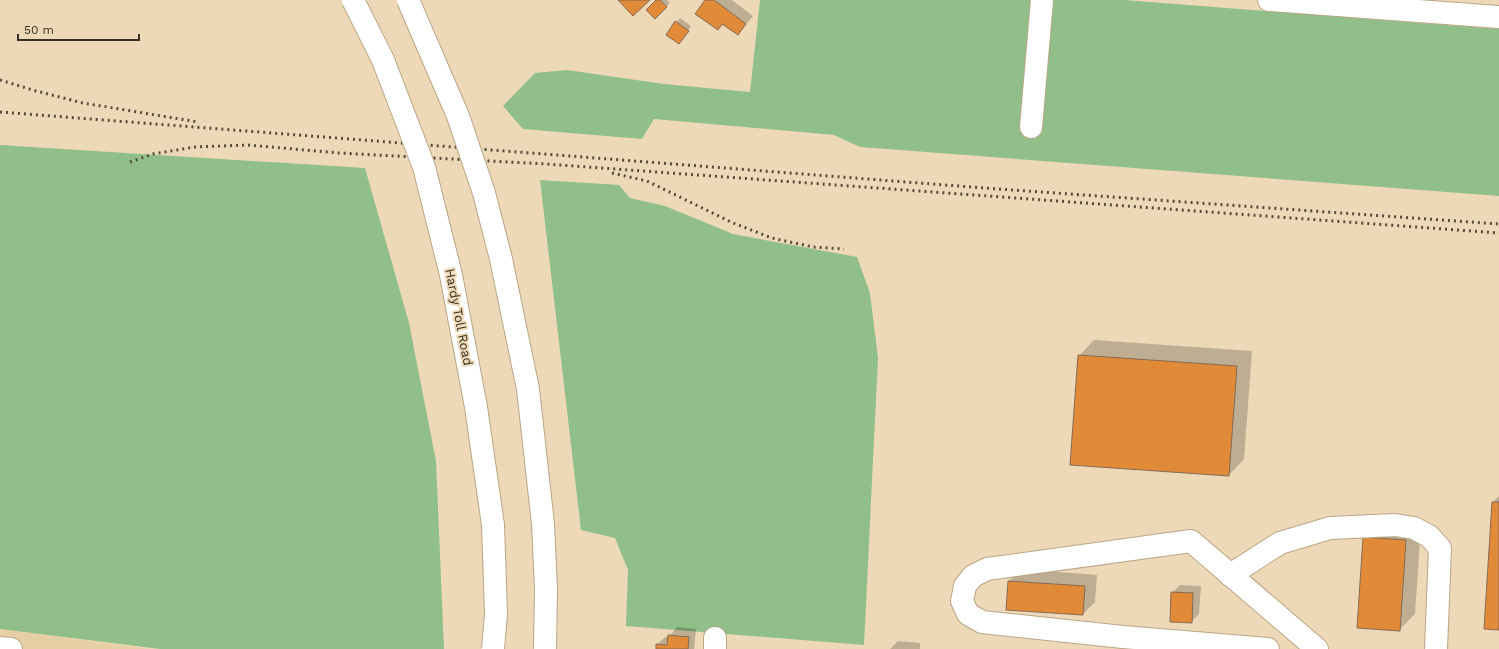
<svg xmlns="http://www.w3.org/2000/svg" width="1499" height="649" font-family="'Work Sans',sans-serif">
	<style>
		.built { fill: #e6cea5 }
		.green { fill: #91bf89 }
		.shadow { fill: #0003 }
		.building { fill: #e18b39; stroke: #876a53 }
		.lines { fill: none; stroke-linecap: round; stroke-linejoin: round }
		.minor-casing { stroke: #b9a685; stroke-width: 24 }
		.minor { stroke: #fff; stroke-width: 22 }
		.rail { stroke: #564c3b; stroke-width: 3; stroke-dasharray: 2 4; stroke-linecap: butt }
		.highway-bridge-casing { stroke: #b9a685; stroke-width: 24; stroke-linecap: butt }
		.highway-bridge { stroke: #fff; stroke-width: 22 }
		.labels { text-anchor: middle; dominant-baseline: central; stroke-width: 4; stroke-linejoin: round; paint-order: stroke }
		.street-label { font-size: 13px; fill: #383022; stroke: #edd9b7 }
	</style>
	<rect width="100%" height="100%" fill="#edd9b7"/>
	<polygon class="built" points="0,629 149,649 0,649"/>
	<g class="green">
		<polygon points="760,0 1124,0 1499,29 1499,196 860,147 834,135 654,119 642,139 523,129 503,106 535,73 567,70 664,84 750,92"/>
		<polygon points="0,145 365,168 409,323 436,461 444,649 160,649 0,629"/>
		<polygon points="540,180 619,185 630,198 665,206 733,234 857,257 870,293 878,358 864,645 626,626 628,570 615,538 581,530"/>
	</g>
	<g class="shadow">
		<polygon points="657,0 667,0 670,3 655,18"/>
		<polygon points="707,0 732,0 753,16 738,34 723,23 718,29"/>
		<polygon points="680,18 691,26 683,39 676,22"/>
		<polygon points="1094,340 1252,351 1244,459 1229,475 1079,356"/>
		<polygon points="1499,496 1499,629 1493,502"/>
		<polygon points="1421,525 1415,614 1399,630 1364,538"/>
		<polygon points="1021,569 1097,575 1095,602 1083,614 1009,581"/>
		<polygon points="1180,585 1201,586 1199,614 1191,622 1172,593"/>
		<polygon points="677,627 696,629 694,649 657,649 657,645 665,637 669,637"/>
		<polygon points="898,641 920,643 920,649 890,649"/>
	</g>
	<g class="building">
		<polygon points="618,0 650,0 633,16"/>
		<polygon points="656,0 660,0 667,7 655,19 646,10"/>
		<polygon points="705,0 714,0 746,24 738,35 722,24 718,30 695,14"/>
		<polygon points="675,21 689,31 679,44 666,35"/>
		<polygon points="1078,355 1237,366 1229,476 1070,465"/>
		<polygon points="1492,502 1499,502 1499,630 1484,629"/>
		<polygon points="1363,537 1406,540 1400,631 1357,628"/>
		<polygon points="1008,581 1085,586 1083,615 1006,610"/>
		<polygon points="1171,592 1193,593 1192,623 1170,622"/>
		<polygon points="668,635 689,637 688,649 656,649 656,644 667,645"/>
	</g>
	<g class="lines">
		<defs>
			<g id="minor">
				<polyline points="1269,0 1499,17"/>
				<polyline points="1031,127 1042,0"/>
				<polyline points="1230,575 1280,543 1330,528 1395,525 1414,528 1429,536 1440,548 1436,649"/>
				<polyline points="0,648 11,649"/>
				<polyline points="715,649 715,638"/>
				<polyline points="1268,649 1123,637 982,622 968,614 962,601 965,586 973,576 987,569 1191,541 1317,649"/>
			</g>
		</defs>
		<use href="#minor" class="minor-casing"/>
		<use href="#minor" class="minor"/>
		<g class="rail">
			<polyline points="0,80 36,91 83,103 198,122"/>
			<polyline points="0,112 984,188 1499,224"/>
			<polyline points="130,162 153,154 195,147 248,145 339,153 546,164 1499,233"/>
			<polyline points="612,173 647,181 733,223 772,238 813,247 844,249"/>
		</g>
		<defs>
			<g id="highway-bridge">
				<polyline points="353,0 383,60 424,167 451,275 476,407 493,525 496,614 493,649"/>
				<polyline points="408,0 458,116 484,193 501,259 528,389 543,524 546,589 545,649"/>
			</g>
		</defs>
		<use href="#highway-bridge" class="highway-bridge-casing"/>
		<use href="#highway-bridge" class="highway-bridge"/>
	</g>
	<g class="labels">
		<g class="street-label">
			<text transform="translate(459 317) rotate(79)">Hardy Toll Road</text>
		</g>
	</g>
	<path d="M18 34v6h121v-6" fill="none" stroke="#383022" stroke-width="2"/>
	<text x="24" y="34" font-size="12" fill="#383022" stroke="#edd9b7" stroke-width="3" paint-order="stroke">50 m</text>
</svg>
